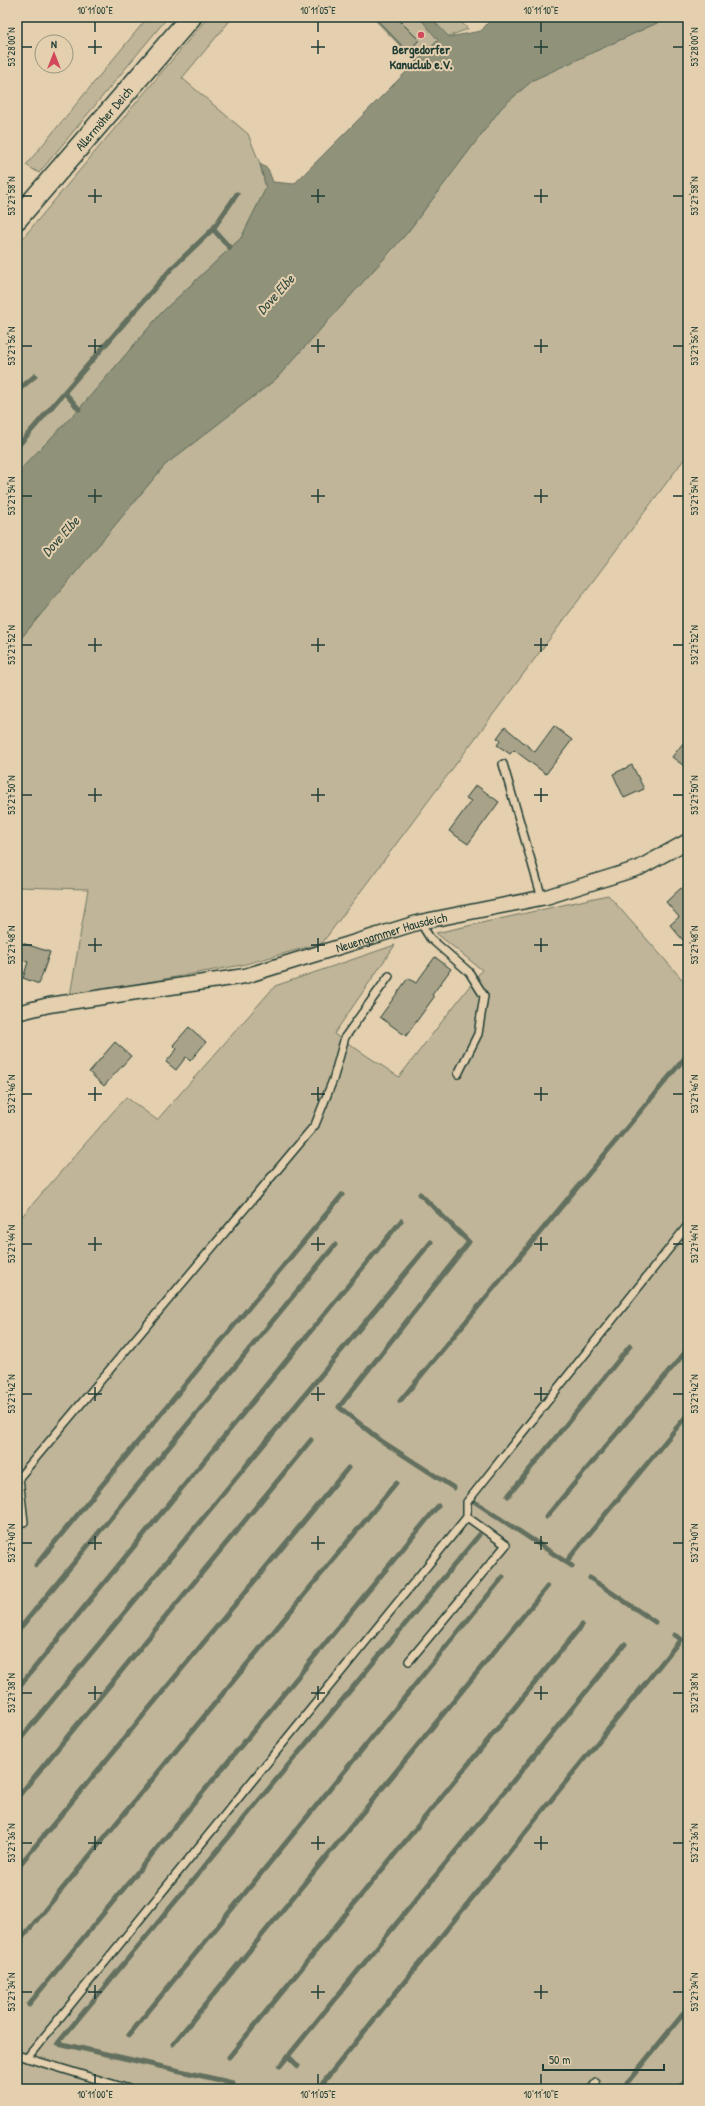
<svg xmlns="http://www.w3.org/2000/svg" width="705" height="2106" font-family="'Patrick Hand',sans-serif">
	<style>
		.green { fill: #c0b598; stroke: #707966 }
		.water { fill: #91927a; stroke: #63705e }
		.lines { fill: none; stroke-linecap: round; stroke-linejoin: round }
		.stream { stroke: #63705e; stroke-width: 5 }
		.building { fill: #a8a289; stroke: #1f3d34 }
		.lane-casing { stroke: #1f3d34; stroke-width: 10 }
		.street-casing { stroke: #1f3d34; stroke-width: 17 }
		.secondary-casing { stroke: #1f3d34; stroke-width: 23 }
		.lane { stroke: #e4cfae; stroke-width: 7 }
		.street { stroke: #e4cfae; stroke-width: 14 }
		.secondary { stroke: #e4cfae; stroke-width: 20 }
		.ticks { fill: none; stroke: #1f3d34; stroke-width: 1.5 }
		.poi-dot { fill: #d1495b; stroke: #e4cfae; stroke-width: 1.5 }
		.labels { text-anchor: middle; dominant-baseline: central; stroke-width: 4; stroke-linejoin: round; paint-order: stroke }
		.poi-label { font-size: 13px; font-weight: bold; fill: #1f3d34; stroke: #e4cfae }
		.street-label { font-size: 13px; fill: #1f3d34; stroke: #e4cfae }
		.water-label { font-size: 14px; font-style: italic; fill: #2a463b; stroke: #e4cfae }
		.neatline { fill: none; stroke: #1f3d34; stroke-width: 1.5 }
		.ticks-label { font-size: 10px; text-anchor: middle; fill: #1f3d34 }
	</style>
	<rect width="100%" height="100%" fill="#e4cfae"/>
	<filter id="ink" filterUnits="userSpaceOnUse"><feTurbulence type="fractalNoise" baseFrequency=".025" numOctaves="2"/><feDisplacementMap in="SourceGraphic" scale="8" xChannelSelector="R" yChannelSelector="G"/><feConvolveMatrix kernelMatrix="1 2 1 2 8 2 1 2 1" color-interpolation-filters="sRGB"/></filter>
	<g filter="url(#ink)">
		<g class="green">
			<polygon points="148,17 168,17 39,173 26,165"/>
			<polygon points="208,17 233,17 182,78 248,134 260,164 266,188 241,238 163,311 79,409 17,473 17,245"/>
			<polygon points="372,17 456,17 468,29 438,40 416,62"/>
			<polygon points="670,17 688,17 688,454 322,943 242,965 70,996 88,889 17,887 17,643 165,465 275,380 407,233 502,107 533,80"/>
			<polygon points="608,895 688,986 688,2089 17,2089 17,1222 126,1097 157,1120 275,986 395,945 334,1034 399,1077 482,970 436,933"/>
		</g>
		<polygon class="water" points="419,17 430,17 449,37 481,31 493,17 670,17 533,80 502,107 407,233 275,380 165,465 17,643 17,473 79,409 163,311 241,238 266,188 260,164 268,169 273,182 294,184 438,40"/>
		<g class="lines">
			<g class="stream">
				<polyline points="213,229 230,248"/>
				<polyline points="17,391 35,376"/>
				<polyline points="65,393 79,409"/>
				<polyline points="17,447 171,269 213,229 237,194"/>
				<polyline points="420,1194 469,1242 339,1407 380,1440 454,1488"/>
				<polyline points="400,1401 688,1054"/>
				<polyline points="508,1496 630,1346"/>
				<polyline points="475,1502 572,1566"/>
				<polyline points="546,1517 688,1349"/>
				<polyline points="566,1562 688,1414"/>
				<polyline points="36,1565 342,1195"/>
				<polyline points="590,1578 655,1622"/>
				<polyline points="17,1632 335,1245"/>
				<polyline points="17,1689 401,1221"/>
				<polyline points="17,1743 431,1242"/>
				<polyline points="17,1798 311,1440"/>
				<polyline points="17,1868 348,1468"/>
				<polyline points="17,1944 396,1483"/>
				<polyline points="29,2004 438,1506"/>
				<polyline points="129,2035 503,1577"/>
				<polyline points="173,2044 547,1587"/>
				<polyline points="288,2056 298,2066"/>
				<polyline points="229,2057 582,1625"/>
				<polyline points="280,2066 625,1644"/>
				<polyline points="233,2083 58,2043 479,1535"/>
				<polyline points="318,2089 681,1639 674,1635"/>
				<polyline points="622,2089 688,2008"/>
				<polyline points="679,2089 688,2078"/>
			</g>
		</g>
		<g class="building">
			<polygon points="374,17 396,17 419,40 408,52"/>
			<polygon points="554,726 572,740 546,774 514,750 510,754 497,745 501,740 497,738 505,727 535,752"/>
			<polygon points="688,737 688,769 672,757"/>
			<polygon points="632,765 644,789 624,798 613,774"/>
			<polygon points="476,785 499,802 468,844 449,831 471,801 466,798"/>
			<polygon points="681,888 688,896 688,946 670,925 679,917 666,902"/>
			<polygon points="19,942 50,952 39,984 23,978 28,962 17,958"/>
			<polygon points="435,957 451,969 432,995 434,997 406,1036 380,1017 408,978 416,983"/>
			<polygon points="189,1027 206,1042 190,1061 186,1057 176,1070 166,1062 177,1049 173,1045"/>
			<polygon points="115,1042 131,1056 104,1086 89,1072"/>
		</g>
		<g class="lines">
			<defs>
				<g id="lane">
					<polyline points="503,764 542,898"/>
					<polyline points="420,922 430,938 469,972 484,996 478,1034 458,1074"/>
					<polyline points="19,1478 24,1522"/>
					<polyline points="17,1480 315,1125 333,1080 345,1037 389,976"/>
					<polyline points="409,1661 506,1545 467,1517"/>
					<polyline points="17,2055 129,2089"/>
					<polyline points="27,2058 467,1517 467,1502 688,1225"/>
					<polyline points="591,2089 596,2083"/>
				</g>
				<g id="street">
					<path id="s1" d="M17 1013 49 1005 245 976 420 922 546 897 639 868 688 841"/>
				</g>
				<g id="secondary">
					<path id="s2" d="M17 219 191 17"/>
				</g>
			</defs>
			<use href="#lane" class="lane-casing"/>
			<use href="#street" class="street-casing"/>
			<use href="#secondary" class="secondary-casing"/>
			<use href="#lane" class="lane"/>
			<use href="#street" class="street"/>
			<use href="#secondary" class="secondary"/>
		</g>
	</g>
	<path class="ticks" d="M95 22V32M318 22V32M541 22V32M95 40V54M318 40V54M541 40V54M22 47H32M88 47H102M311 47H325M534 47H548M673 47H683M95 189V203M318 189V203M541 189V203M22 196H32M88 196H102M311 196H325M534 196H548M673 196H683M95 339V353M318 339V353M541 339V353M22 346H32M88 346H102M311 346H325M534 346H548M673 346H683M95 489V503M318 489V503M541 489V503M22 496H32M88 496H102M311 496H325M534 496H548M673 496H683M95 638V652M318 638V652M541 638V652M22 645H32M88 645H102M311 645H325M534 645H548M673 645H683M95 788V802M318 788V802M541 788V802M22 795H32M88 795H102M311 795H325M534 795H548M673 795H683M95 938V952M318 938V952M541 938V952M22 945H32M88 945H102M311 945H325M534 945H548M673 945H683M95 1087V1101M318 1087V1101M541 1087V1101M22 1094H32M88 1094H102M311 1094H325M534 1094H548M673 1094H683M95 1237V1251M318 1237V1251M541 1237V1251M22 1244H32M88 1244H102M311 1244H325M534 1244H548M673 1244H683M95 1387V1401M318 1387V1401M541 1387V1401M22 1394H32M88 1394H102M311 1394H325M534 1394H548M673 1394H683M95 1536V1550M318 1536V1550M541 1536V1550M22 1543H32M88 1543H102M311 1543H325M534 1543H548M673 1543H683M95 1686V1700M318 1686V1700M541 1686V1700M22 1693H32M88 1693H102M311 1693H325M534 1693H548M673 1693H683M95 1836V1850M318 1836V1850M541 1836V1850M22 1843H32M88 1843H102M311 1843H325M534 1843H548M673 1843H683M95 1985V1999M318 1985V1999M541 1985V1999M22 1992H32M88 1992H102M311 1992H325M534 1992H548M673 1992H683M95 2074V2084M318 2074V2084M541 2074V2084"/>
	<circle class="poi-dot" cx="421" cy="35" r="4"/>
	<g class="labels">
		<g class="poi-label">
			<text x="421" y="49">Bergedorfer<tspan x="421" dy="15">Kanuclub e.V.</tspan></text>
		</g>
		<g class="street-label">
			<text stroke="none"><textPath href="#s2" startOffset="133">Allermöher Deich</textPath></text>
			<text stroke="none"><textPath href="#s1" startOffset="384">Neuengammer Hausdeich</textPath></text>
		</g>
		<g class="water-label">
			<text transform="translate(275 294) rotate(-48)">Dove Elbe</text>
			<text transform="translate(60 536) rotate(-48)">Dove Elbe</text>
		</g>
	</g>
	<rect width="705" height="2106" fill="none" stroke="#e4cfae" stroke-width="44"/>
	<g transform="translate(54 54)"><circle r="19" fill="#e4cfae" stroke="#95957d"/>
	<path d="M0-3L7 15L0 10L-7 15Z" fill="#d1495b"/>
	<text y="-6" font-size="11" font-weight="bold" text-anchor="middle" fill="#1f3d34">N</text>
	</g>
	<path d="M543 2064v6h121v-6" fill="none" stroke="#1f3d34" stroke-width="2"/>
	<text x="549" y="2064" font-size="12" fill="#1f3d34" stroke="#e4cfae" stroke-width="3" paint-order="stroke">50 m</text>
	<rect x="22" y="22" width="661" height="2062" class="neatline"/>
	<g class="ticks-label">
		<text x="95" y="14">10°11'00"E</text>
		<text x="318" y="14">10°11'05"E</text>
		<text x="541" y="14">10°11'10"E</text>
		<text transform="translate(11 47) rotate(-90)" y="4">53°28'00"N</text>
		<text transform="translate(694 47) rotate(-90)" y="4">53°28'00"N</text>
		<text transform="translate(11 196) rotate(-90)" y="4">53°27'58"N</text>
		<text transform="translate(694 196) rotate(-90)" y="4">53°27'58"N</text>
		<text transform="translate(11 346) rotate(-90)" y="4">53°27'56"N</text>
		<text transform="translate(694 346) rotate(-90)" y="4">53°27'56"N</text>
		<text transform="translate(11 496) rotate(-90)" y="4">53°27'54"N</text>
		<text transform="translate(694 496) rotate(-90)" y="4">53°27'54"N</text>
		<text transform="translate(11 645) rotate(-90)" y="4">53°27'52"N</text>
		<text transform="translate(694 645) rotate(-90)" y="4">53°27'52"N</text>
		<text transform="translate(11 795) rotate(-90)" y="4">53°27'50"N</text>
		<text transform="translate(694 795) rotate(-90)" y="4">53°27'50"N</text>
		<text transform="translate(11 945) rotate(-90)" y="4">53°27'48"N</text>
		<text transform="translate(694 945) rotate(-90)" y="4">53°27'48"N</text>
		<text transform="translate(11 1094) rotate(-90)" y="4">53°27'46"N</text>
		<text transform="translate(694 1094) rotate(-90)" y="4">53°27'46"N</text>
		<text transform="translate(11 1244) rotate(-90)" y="4">53°27'44"N</text>
		<text transform="translate(694 1244) rotate(-90)" y="4">53°27'44"N</text>
		<text transform="translate(11 1394) rotate(-90)" y="4">53°27'42"N</text>
		<text transform="translate(694 1394) rotate(-90)" y="4">53°27'42"N</text>
		<text transform="translate(11 1543) rotate(-90)" y="4">53°27'40"N</text>
		<text transform="translate(694 1543) rotate(-90)" y="4">53°27'40"N</text>
		<text transform="translate(11 1693) rotate(-90)" y="4">53°27'38"N</text>
		<text transform="translate(694 1693) rotate(-90)" y="4">53°27'38"N</text>
		<text transform="translate(11 1843) rotate(-90)" y="4">53°27'36"N</text>
		<text transform="translate(694 1843) rotate(-90)" y="4">53°27'36"N</text>
		<text transform="translate(11 1992) rotate(-90)" y="4">53°27'34"N</text>
		<text transform="translate(694 1992) rotate(-90)" y="4">53°27'34"N</text>
		<text x="95" y="2098">10°11'00"E</text>
		<text x="318" y="2098">10°11'05"E</text>
		<text x="541" y="2098">10°11'10"E</text>
	</g>
</svg>
